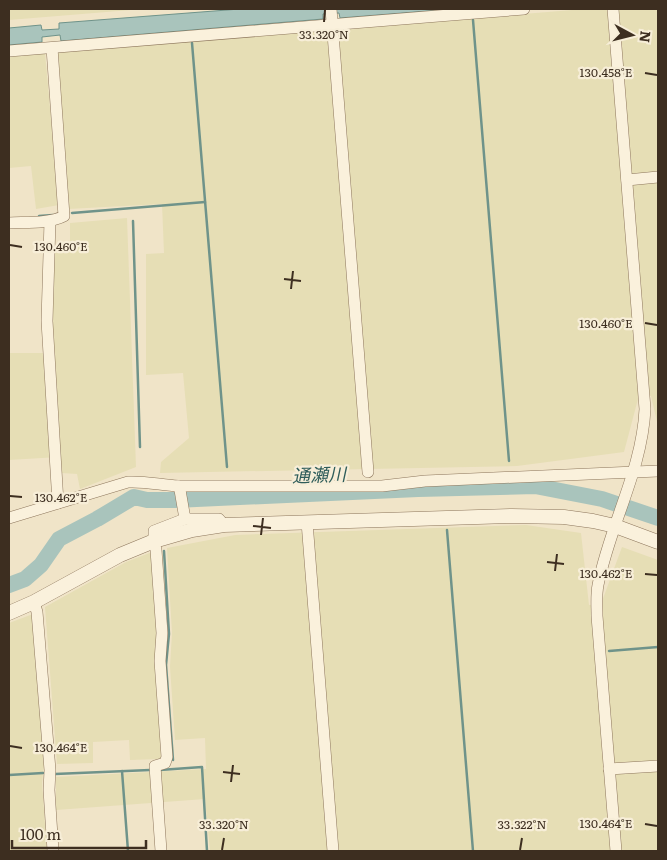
<svg xmlns="http://www.w3.org/2000/svg" width="667" height="860" font-family="Literata,'Noto Sans JP',serif">
	<style>
		.farmland { fill: #e6deb5 }
		.water { fill: #a9c4bc; stroke: #6f938a }
		.lines { fill: none; stroke-linecap: round; stroke-linejoin: round }
		.stream { stroke: #6f938a; stroke-width: 2.5 }
		.river { stroke: #a9c4bc; stroke-width: 16 }
		.minor-casing { stroke: #8d765c; stroke-width: 12 }
		.tertiary-casing { stroke: #8d765c; stroke-width: 15 }
		.minor { stroke: #faf1dc; stroke-width: 11 }
		.tertiary { stroke: #faf1dc; stroke-width: 14 }
		.ticks { fill: none; stroke: #3d2e20; stroke-width: 2 }
		.labels { text-anchor: middle; dominant-baseline: central; stroke-width: 4.5; stroke-linejoin: round; paint-order: stroke }
		.water-label { font-size: 18px; font-style: italic; fill: #2f5d5a; stroke: #f7eed8 }
		.ticks-label { font-size: 12px; text-anchor: middle; fill: #3d2e20; stroke: #f7eed8; stroke-width: 4.5; stroke-linejoin: round; paint-order: stroke }
	</style>
	<rect width="100%" height="100%" fill="#f0e4c8"/>
	<g class="farmland">
		<polygon points="9,9 143,9 9,20"/>
		<polygon points="584,9 658,9 658,426 651,396 638,399 624,452 517,466 160,473 161,462 189,438 183,373 146,375 146,254 164,253 162,204 68,209 56,52"/>
		<polygon points="45,53 59,205 36,209 31,166 9,168 9,56"/>
		<polygon points="127,218 136,467 80,489 77,474 61,473 59,457 9,460 9,353 51,353 52,252 70,252 70,223"/>
		<polygon points="526,525 581,533 589,605 601,604 622,547 658,560 658,851 210,851 205,799 56,810 56,777 206,769 205,738 175,740 170,667 172,633 167,548 235,535"/>
		<polygon points="152,552 158,636 157,660 161,759 130,760 129,740 93,742 93,763 57,764 45,607 126,562"/>
		<polygon points="33,614 44,765 42,783 47,851 9,851 9,623"/>
	</g>
	<polygon class="water" points="240,9 452,9 340,18 339,13 323,14 323,19 61,41 60,35 42,37 42,42 9,45 9,28 41,25 42,30 59,29 59,23"/>
	<g class="lines">
		<g class="stream">
			<polyline points="473,20 509,461"/>
			<polyline points="192,43 227,467"/>
			<polyline points="72,213 205,202"/>
			<polyline points="39,216 53,215"/>
			<polyline points="133,221 140,447"/>
			<polyline points="447,530 473,851"/>
			<polyline points="164,551 169,634 166,665 173,760"/>
			<polyline points="609,651 658,647"/>
			<polyline points="160,770 202,767 207,851"/>
			<polyline points="122,771 128,851"/>
			<polyline points="55,774 150,770"/>
			<polyline points="9,775 43,773"/>
		</g>
		<polyline class="river" points="9,585 25,579 41,565 59,539 97,519 134,497 147,500 175,500 418,489 535,486 602,499 658,518"/>
		<defs>
			<g id="minor">
				<polyline points="331,9 368,472"/>
				<path d="M613 9 645 409C642 471 610 524 598 585 596 595 597 606 597 616L616 851"/>
				<polyline points="9,51 524,9"/>
				<polyline points="627,180 658,177"/>
				<polyline points="50,221 47,321 58,503"/>
				<path d="M9 223C25 222 49 224 64 216L52 48"/>
				<path d="M9 518 128 482C145 481 161 485 178 486H382L425 481 658 471"/>
				<polyline points="185,519 219,519 224,525"/>
				<polyline points="307,522 333,851"/>
				<polyline points="34,602 37,612 50,770 49,790 53,851"/>
				<polyline points="609,769 658,766"/>
				<polyline points="161,851 155,766 165,763 167,757 160,661 162,633 156,550 154,541 154,531 185,519 180,490 178,486"/>
			</g>
			<polyline id="tertiary" points="9,613 34,602 120,555 154,541 192,530 224,525 512,516 564,517 593,521 615,526 658,542"/>
		</defs>
		<use href="#minor" class="minor-casing"/>
		<use href="#tertiary" class="tertiary-casing"/>
		<use href="#minor" class="minor"/>
		<use href="#tertiary" class="tertiary"/>
	</g>
	<path class="ticks" d="M324 22 325 10M645 73 657 75M10 245 22 247M284 279 301 281M291 289 293 271M645 323 657 325M10 496 22 497M253 526 271 528M261 535 263 518M547 562 564 564M555 571 557 554M645 574 657 575M10 746 22 748M223 772 240 774M231 782 233 765M645 824 657 826M222 850 224 838M520 850 522 838"/>
	<g class="labels">
		<g class="water-label">
			<text transform="translate(319 474) rotate(-2)">通瀬川</text>
		</g>
	</g>
	<g class="ticks-label">
		<text x="324" y="39">33.320°N</text>
		<text x="606" y="77">130.458°E</text>
		<text x="61" y="251">130.460°E</text>
		<text x="606" y="328">130.460°E</text>
		<text x="61" y="502">130.462°E</text>
		<text x="606" y="578">130.462°E</text>
		<text x="61" y="752">130.464°E</text>
		<text x="606" y="828">130.464°E</text>
		<text x="224" y="829">33.320°N</text>
		<text x="522" y="829">33.322°N</text>
	</g>
	<rect width="667" height="860" fill="none" stroke="#3d2e20" stroke-width="20"/>
	<g transform="translate(632 35) rotate(97)" stroke="#f7eed8" stroke-width="4" paint-order="stroke">
	<path d="M0-4L9 19L0 12L-9 19Z" fill="#3d2e20"/>
	<text y="-8" font-size="14" font-weight="bold" text-anchor="middle" fill="#3d2e20">N</text>
	</g>
	<path d="M12 840v8h134v-8" fill="none" stroke="#3d2e20" stroke-width="2.5"/>
	<text x="20" y="840" font-size="15" fill="#3d2e20" stroke="#f7eed8" stroke-width="4" paint-order="stroke">100 m</text>
</svg>
